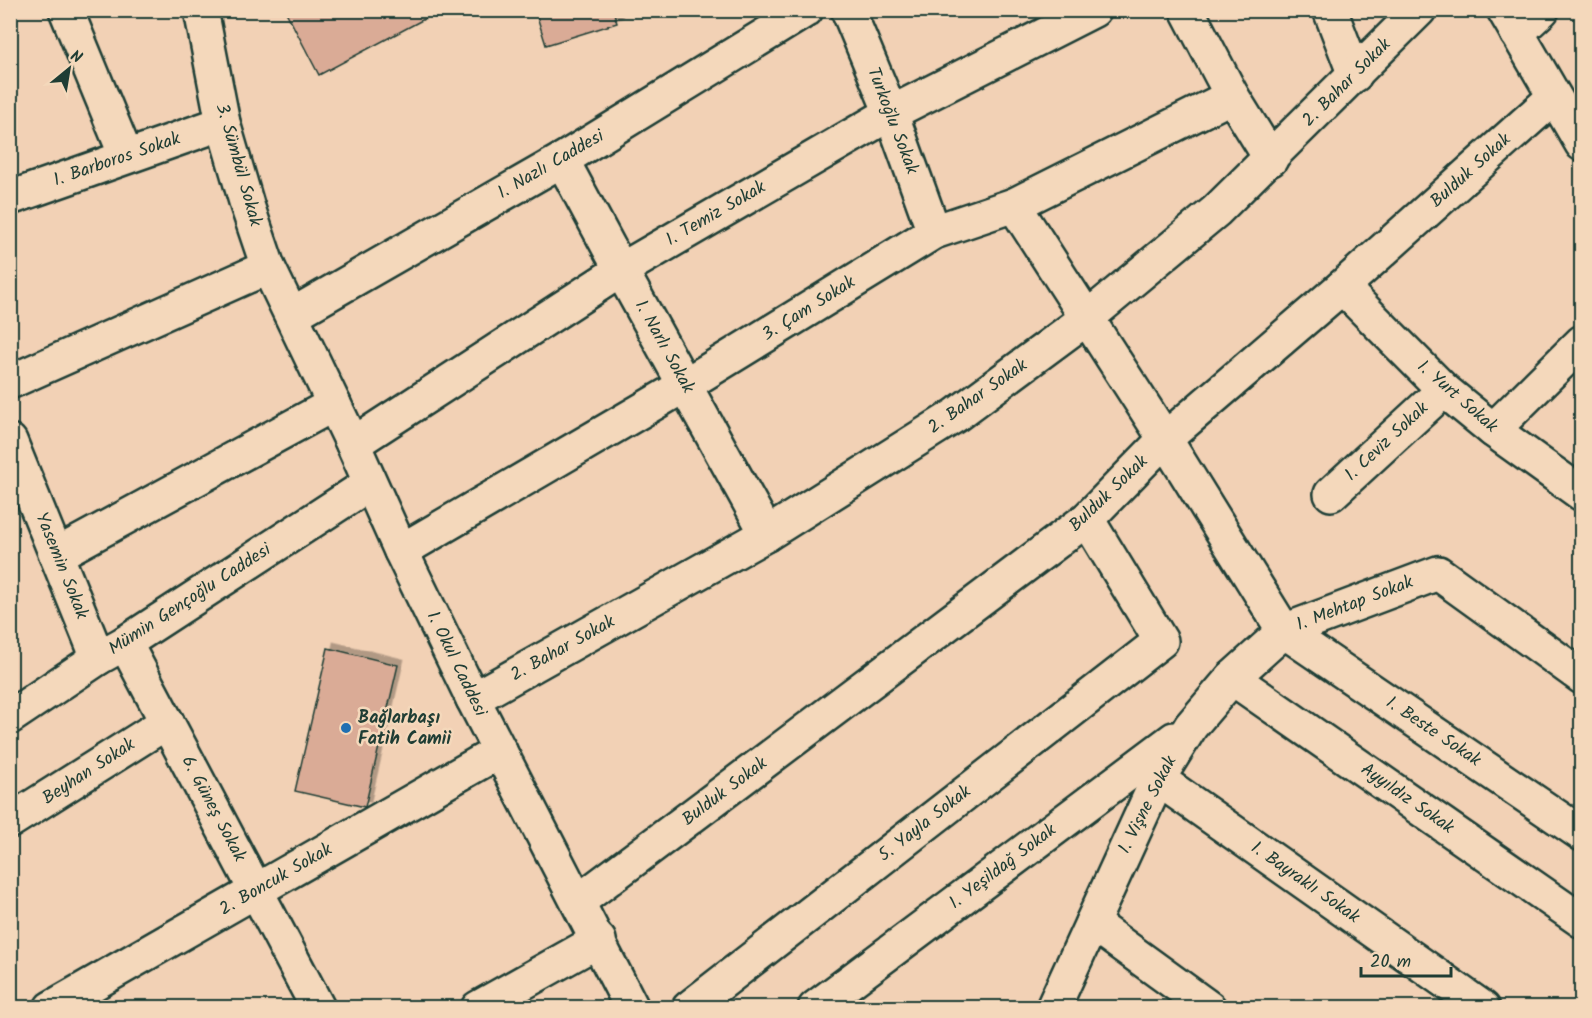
<svg xmlns="http://www.w3.org/2000/svg" width="1592" height="1018" font-family="Kalam,sans-serif">
	<style>
		.building { fill: #daab96; stroke: #1f3d34; stroke-width: 1.5; filter: url(#shadow) }
		.lines { fill: none; stroke-linecap: round; stroke-linejoin: round }
		.street-casing { stroke: #1f3d34; stroke-width: 38 }
		.secondary-casing { stroke: #1f3d34; stroke-width: 38 }
		.street { stroke: #f4d8bb; stroke-width: 33 }
		.secondary { stroke: #f4d8bb; stroke-width: 33 }
		.poi-dot { fill: #1f6fb2; stroke: #f4d8bb; stroke-width: 2 }
		.labels { text-anchor: middle; dominant-baseline: central; stroke-width: 5; stroke-linejoin: round; paint-order: stroke }
		.street-label { font-size: 18px; fill: #1f3d34; stroke: #f4d8bb }
		.poi-label { font-size: 18px; font-weight: bold; fill: #1f3d34; stroke: #f4d8bb; text-anchor: start }
	</style>
	<defs>
		<filter id="shadow"><feDropShadow dx="5.5" dy="-5.5" stdDeviation="0" flood-color="#0004"/></filter>
	</defs>
	<rect width="100%" height="100%" fill="#f2d1b5"/>
	<filter id="ink" filterUnits="userSpaceOnUse"><feTurbulence type="fractalNoise" baseFrequency=".0167" numOctaves="2"/><feDisplacementMap in="SourceGraphic" scale="12" xChannelSelector="R" yChannelSelector="G"/><feConvolveMatrix kernelMatrix="1 2 1 2 8 2 1 2 1" color-interpolation-filters="sRGB"/></filter>
	<g filter="url(#ink)">
		<g class="building">
			<polygon points="285,10 441,10 319,75"/>
			<polygon points="535,10 613,10 617,23 546,45"/>
			<polygon points="328,648 398,665 365,807 295,791"/>
		</g>
		<g class="lines">
			<defs>
				<g id="street">
					<polyline points="66,10 126,156"/>
					<polyline points="848,10 891,113 934,232"/>
					<polyline points="1187,10 1232,96 1271,159"/>
					<polyline points="1330,10 1355,75"/>
					<polyline points="1504,10 1582,144"/>
					<polyline points="1517,33 1542,10"/>
					<polyline points="562,160 621,270 767,534"/>
					<polyline points="10,198 223,123"/>
					<polyline points="1014,205 1165,439 1284,631 1438,573 1582,677"/>
					<polyline points="1342,287 1444,390 1493,430 1582,494"/>
					<polyline points="10,382 268,267"/>
					<polyline points="1493,430 1582,342"/>
					<polyline points="10,441 98,658"/>
					<polyline points="353,444 621,270 891,113 1094,10"/>
					<polyline points="1331,494 1444,390"/>
					<polyline points="401,551 685,385 934,232 1014,205 1232,96"/>
					<polyline points="56,555 334,404"/>
					<polyline points="125,643 318,1008"/>
					<polyline points="1232,678 1582,921"/>
					<polyline points="473,699 767,534 956,415 1087,318 1216,211 1419,10"/>
					<polyline points="1158,779 1483,1008"/>
					<polyline points="10,821 167,722"/>
					<polyline points="579,901 1087,519 1165,439 1342,287 1554,97"/>
					<polyline points="1092,923 1209,1008"/>
					<polyline points="51,1008 500,751"/>
					<polyline points="478,1008 599,940"/>
					<polyline points="689,1008 1161,641 1087,519"/>
					<polyline points="815,1008 1174,739"/>
					<polyline points="1053,1008 1158,779 1191,726 1232,678 1284,631 1582,834"/>
				</g>
				<g id="secondary">
					<polyline points="201,10 223,123 247,205 268,267 353,444 401,551 473,699 632,1008"/>
					<polyline points="292,315 562,160 806,10"/>
					<polyline points="10,717 98,658 125,643 369,484"/>
				</g>
			</defs>
			<use href="#street" class="street-casing"/>
			<use href="#secondary" class="secondary-casing"/>
			<use href="#street" class="street"/>
			<use href="#secondary" class="secondary"/>
		</g>
	</g>
	<circle class="poi-dot" cx="346" cy="728" r="6"/>
	<g class="labels">
		<g class="street-label">
			<text transform="translate(1347 83) rotate(-45)">2. Bahar Sokak</text>
			<text transform="translate(892 121) rotate(69)">Turkoğlu Sokak</text>
			<text transform="translate(117 160) rotate(-19)">1. Barboros Sokak</text>
			<text transform="translate(238 165) rotate(74)">3. Sümbül Sokak</text>
			<text transform="translate(551 165) rotate(-30)">1. Nazlı Caddesi</text>
			<text transform="translate(1471 171) rotate(-42)">Bulduk Sokak</text>
			<text transform="translate(716 214) rotate(-30)">1. Temiz Sokak</text>
			<text transform="translate(809 309) rotate(-32)">3. Çam Sokak</text>
			<text transform="translate(664 347) rotate(61)">1. Narlı Sokak</text>
			<text transform="translate(978 397) rotate(-35)">2. Bahar Sokak</text>
			<text transform="translate(1457 397) rotate(41)">1. Yurt Sokak</text>
			<text transform="translate(1387 442) rotate(-43)">1. Ceviz Sokak</text>
			<text transform="translate(1109 494) rotate(-44)">Bulduk Sokak</text>
			<text transform="translate(61 566) rotate(68)">Yasemin Sokak</text>
			<text transform="translate(190 600) rotate(-33)">Mümin Gençoğlu Caddesi</text>
			<text transform="translate(1355 604) rotate(-21)">1. Mehtap Sokak</text>
			<text transform="translate(563 649) rotate(-29)">2. Bahar Sokak</text>
			<text transform="translate(456 664) rotate(64)">1. Okul Caddesi</text>
			<text transform="translate(1433 732) rotate(34)">1. Beste Sokak</text>
			<text transform="translate(89 772) rotate(-33)">Beyhan Sokak</text>
			<text transform="translate(725 792) rotate(-37)">Bulduk Sokak</text>
			<text transform="translate(1407 799) rotate(35)">Ayyıldız Sokak</text>
			<text transform="translate(1148 805) rotate(-63)">1. Vişne Sokak</text>
			<text transform="translate(213 809) rotate(62)">6. Güneş Sokak</text>
			<text transform="translate(925 824) rotate(-38)">5. Yayla Sokak</text>
			<text transform="translate(1003 867) rotate(-37)">1. Yeşildağ Sokak</text>
			<text transform="translate(276 880) rotate(-30)">2. Boncuk Sokak</text>
			<text transform="translate(1305 883) rotate(35)">1. Bayraklı Sokak</text>
		</g>
		<g class="poi-label">
			<text x="358" y="718">Bağlarbaşı<tspan x="358" dy="21">Fatih Camii</tspan></text>
		</g>
	</g>
	<rect width="1592" height="1018" fill="none" stroke="#f4d8bb" stroke-width="36"/>
	<rect x="18" y="18" width="1556" height="982" fill="none" stroke="#1f3d34" stroke-width="2" filter="url(#ink)"/>
	<g transform="translate(69 69) rotate(30)" stroke="#f4d8bb" stroke-width="4.5" paint-order="stroke">
	<path d="M0-4.5L10 22L0 15L-10 22Z" fill="#1f3d34"/>
	<text y="-9" font-size="16" font-weight="bold" text-anchor="middle" fill="#1f3d34">N</text>
	</g>
	<path d="M1361 967v9h90v-9" fill="none" stroke="#1f3d34" stroke-width="3"/>
	<text x="1370" y="967" font-size="18" fill="#1f3d34" stroke="#f4d8bb" stroke-width="4.5" paint-order="stroke">20 m</text>
</svg>
